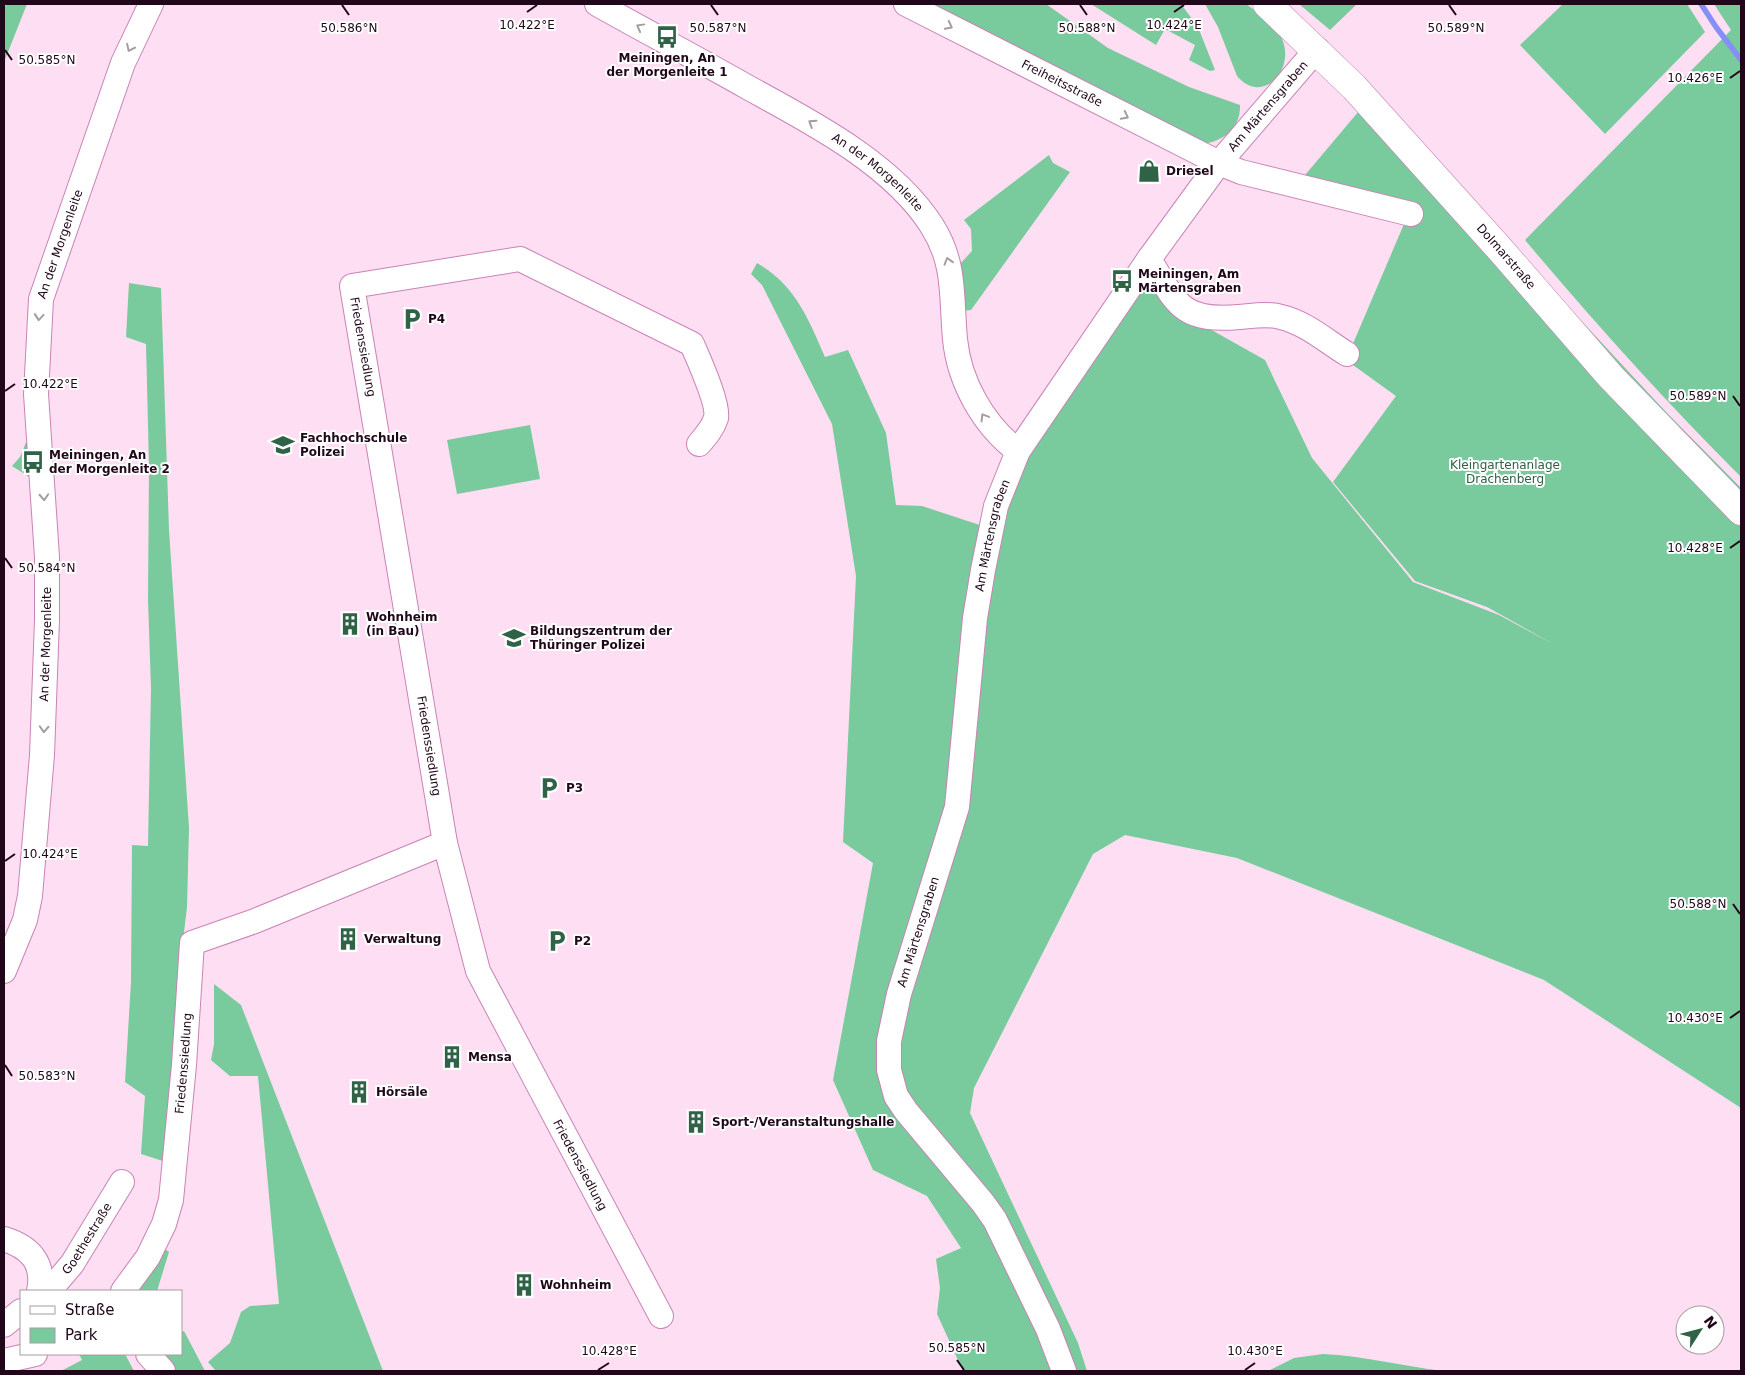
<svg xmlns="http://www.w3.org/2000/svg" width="1745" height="1375" font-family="'DejaVu Sans',sans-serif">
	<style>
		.green { fill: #79ca9c }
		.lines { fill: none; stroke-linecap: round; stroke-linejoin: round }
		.stream { stroke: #868ff6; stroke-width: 5.5 }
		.minor-casing { stroke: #ca83b6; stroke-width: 26 }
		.major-casing { stroke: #ca83b6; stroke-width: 29 }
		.minor { stroke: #fff; stroke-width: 24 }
		.major { stroke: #fff; stroke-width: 28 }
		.oneway { stroke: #a69ca3 }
		.ticks { fill: none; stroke: #20071a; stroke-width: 2 }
		.labels { text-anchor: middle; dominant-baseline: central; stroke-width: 4; stroke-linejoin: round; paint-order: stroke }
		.poi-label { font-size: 12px; font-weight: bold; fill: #20071a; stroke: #fff; text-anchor: start }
		.street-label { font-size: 12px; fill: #20071a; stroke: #fff }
		.park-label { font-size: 12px; fill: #2d6044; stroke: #fff }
		.ticks-label { font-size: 12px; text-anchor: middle; fill: #20071a; stroke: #fff; stroke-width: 4; stroke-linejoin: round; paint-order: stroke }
	</style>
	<rect width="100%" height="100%" fill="#fddef3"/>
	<g class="green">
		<polygon points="6,4 27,4 4,62 4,10"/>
		<path d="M923 4H1046L1108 48 1189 87 1240 105C1241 129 1221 143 1200 144Z"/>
		<polygon points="1091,4 1181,4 1198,27 1215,70 1210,71 1189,60 1195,45 1165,29 1156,45"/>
		<path d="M1205 4H1246C1257 12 1269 21 1278 32 1301 64 1264 108 1237 76L1218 27Z"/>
		<polygon points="1299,4 1357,4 1330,30"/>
		<polygon points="1563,4 1687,4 1705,32 1605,134 1520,45"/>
		<path d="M1714 4H1741V477C1665 401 1594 322 1525 240L1731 30Z"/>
		<path d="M1359 111 1741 521V1108L1544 980 1237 858 1125 835 1093 854 974 1088 970 1113 1078 1343 1087 1371H963L937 1314 940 1288 936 1259 961 1248 927 1196 873 1170 833 1080 873 863 843 842 856 576 832 424 762 285 751 274 757 263C795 285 808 318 825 357L848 350 886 433 896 505 922 506 1001 532 1023 458 1139 283 1152 279 1176 310 1265 360 1312 458 1413 582 1499 615 1555 645 1487 607 1415 581 1333 482 1396 396 1346 360 1410 210 1300 181Z"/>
		<polygon points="1049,155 1053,163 1070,172 971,310 962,311 960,264 972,251 971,229 964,220"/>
		<polygon points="129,283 161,288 169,530 189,828 187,907 178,982 166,1162 141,1154 145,1096 125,1082 131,982 132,845 148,846 151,688 148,600 149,466 146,344 126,337"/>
		<polygon points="1562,300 1666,412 1741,488 1741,497 1693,449"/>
		<polygon points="530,425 540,479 457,494 447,440"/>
		<polygon points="27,440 31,440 34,480 12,466 20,457"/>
		<polygon points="214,984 241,1005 383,1371 216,1371 208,1362 230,1343 241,1312 250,1306 279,1304 258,1076 230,1076 211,1060 214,1044"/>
		<polygon points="165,1249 169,1252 157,1291 136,1291"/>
		<polygon points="184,1331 205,1371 173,1371 160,1354 181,1354 181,1332"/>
		<polygon points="79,1354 125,1354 134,1371 61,1371 82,1360"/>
		<path d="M1323 1354C1364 1356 1403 1366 1443 1371H1268L1294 1358Z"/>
	</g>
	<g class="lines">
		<polyline class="stream" points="1701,4 1716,27 1741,60"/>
		<defs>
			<g id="minor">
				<path id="s1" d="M597 4C647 32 698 59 749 88 811 122 893 164 932 226 956 264 951 296 955 339 959 382 984 426 1018 451"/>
				<path id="s2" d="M906 4 1219 163 1241 172 1411 214"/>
				<path d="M1149 259C1177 304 1181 322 1239 317 1252 316 1268 313 1281 317 1306 323 1326 341 1347 354"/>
				<path id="s3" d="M4 971 25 920 30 896 42 755 47 620V557L36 394 41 299 123 63 151 4"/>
				<path d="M4 1239C30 1247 45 1263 39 1291"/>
				<path id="s4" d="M49 1291 72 1264 122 1182"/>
				<path id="s5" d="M123 1291 148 1257 164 1224 171 1200 184 1065 192 943 255 921 445 843"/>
				<path d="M661 1316 478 971 445 843 352 286 520 259 692 344C698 358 719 404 716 418 713 428 706 436 699 444"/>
				<polyline points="4,1325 21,1311"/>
				<polyline points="148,1354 163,1371"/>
				<polyline points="4,1361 35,1354"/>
				<path id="s6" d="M1064 1371 1048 1329 995 1220 983 1203 906 1111 896 1096 889 1070V1041L899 994 957 807 975 618 983 570 996 506 1018 451 1149 259 1219 163 1317 49"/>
			</g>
			<g id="major">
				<path id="s7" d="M1267 4 1354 87 1498 247 1611 377 1741 511"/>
			</g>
		</defs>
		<use href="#minor" class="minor-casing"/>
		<use href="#major" class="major-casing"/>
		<use href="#minor" class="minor"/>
		<use href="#major" class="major"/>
	</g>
	<defs><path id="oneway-chevron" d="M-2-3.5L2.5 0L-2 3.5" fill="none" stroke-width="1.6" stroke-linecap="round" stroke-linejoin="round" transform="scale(1.25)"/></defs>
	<g class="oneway">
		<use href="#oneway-chevron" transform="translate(949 26) rotate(27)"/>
		<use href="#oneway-chevron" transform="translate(640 27) rotate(-151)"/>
		<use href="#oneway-chevron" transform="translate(130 48) rotate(115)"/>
		<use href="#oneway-chevron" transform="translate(1125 116) rotate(27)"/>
		<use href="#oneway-chevron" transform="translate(812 123) rotate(-147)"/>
		<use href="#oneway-chevron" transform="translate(948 261) rotate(-107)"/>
		<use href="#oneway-chevron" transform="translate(39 317) rotate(95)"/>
		<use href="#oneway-chevron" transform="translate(984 417) rotate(-121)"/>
		<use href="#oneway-chevron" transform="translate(44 497) rotate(87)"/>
		<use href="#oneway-chevron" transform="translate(44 729) rotate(93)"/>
	</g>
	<path class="ticks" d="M342 5 349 15M711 5 718 15M1080 5 1087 15M1449 5 1456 15M527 12 537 5M1174 12 1184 5M5 50 12 60M1730 78 1740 71M5 391 15 384M1733 396 1740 406M1730 548 1740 541M5 558 12 568M5 861 15 854M1733 904 1740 914M1730 1018 1740 1011M5 1065 12 1076M957 1360 964 1370M598 1370 609 1363M1245 1370 1255 1363"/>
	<defs>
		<symbol id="bus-bare" viewBox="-9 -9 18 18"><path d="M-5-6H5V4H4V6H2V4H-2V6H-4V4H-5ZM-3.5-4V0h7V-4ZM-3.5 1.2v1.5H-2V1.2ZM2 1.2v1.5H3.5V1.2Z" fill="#306247" stroke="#fff" stroke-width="2.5" paint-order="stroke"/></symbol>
		<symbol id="shop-bare" viewBox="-9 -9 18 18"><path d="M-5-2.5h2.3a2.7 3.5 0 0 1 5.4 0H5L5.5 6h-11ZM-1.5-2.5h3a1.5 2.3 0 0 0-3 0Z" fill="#306247" stroke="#fff" stroke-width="2.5" paint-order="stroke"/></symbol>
		<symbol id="parking-bare" viewBox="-9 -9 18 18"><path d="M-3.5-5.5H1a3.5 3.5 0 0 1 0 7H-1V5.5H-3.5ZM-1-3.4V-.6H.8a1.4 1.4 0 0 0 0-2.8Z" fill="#306247" stroke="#fff" stroke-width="2.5" paint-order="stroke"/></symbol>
		<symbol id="university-bare" viewBox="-9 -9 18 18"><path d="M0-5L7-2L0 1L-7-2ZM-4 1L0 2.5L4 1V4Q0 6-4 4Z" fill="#306247" stroke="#fff" stroke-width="2.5" paint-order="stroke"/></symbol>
		<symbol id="building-bare" viewBox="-9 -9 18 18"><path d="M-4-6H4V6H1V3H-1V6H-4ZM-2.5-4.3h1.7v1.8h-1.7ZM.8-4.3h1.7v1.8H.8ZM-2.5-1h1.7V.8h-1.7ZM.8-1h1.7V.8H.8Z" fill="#306247" stroke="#fff" stroke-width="2.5" paint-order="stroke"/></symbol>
		<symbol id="school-bare" viewBox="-9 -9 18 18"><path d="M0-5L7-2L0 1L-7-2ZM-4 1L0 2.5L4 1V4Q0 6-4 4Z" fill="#306247" stroke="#fff" stroke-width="2.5" paint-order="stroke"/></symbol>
	</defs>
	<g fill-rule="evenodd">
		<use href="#bus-bare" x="651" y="21" width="32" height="32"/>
		<use href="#shop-bare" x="1133" y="155" width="32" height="32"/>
		<use href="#bus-bare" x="1106" y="265" width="32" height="32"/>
		<use href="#parking-bare" x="396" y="303" width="32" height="32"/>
		<use href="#university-bare" x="267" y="429" width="32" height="32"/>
		<use href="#bus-bare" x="17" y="446" width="32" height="32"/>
		<use href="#building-bare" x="334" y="608" width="32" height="32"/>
		<use href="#school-bare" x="498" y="622" width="32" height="32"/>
		<use href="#parking-bare" x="533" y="772" width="32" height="32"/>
		<use href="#building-bare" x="332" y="923" width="32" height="32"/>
		<use href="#parking-bare" x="541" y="925" width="32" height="32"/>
		<use href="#building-bare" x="436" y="1041" width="32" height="32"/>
		<use href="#building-bare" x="343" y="1076" width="32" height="32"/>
		<use href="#building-bare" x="680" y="1106" width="32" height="32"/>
		<use href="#building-bare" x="508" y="1269" width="32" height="32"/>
	</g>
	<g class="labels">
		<g class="poi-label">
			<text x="667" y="58" text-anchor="middle">Meiningen, An<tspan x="667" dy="14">der Morgenleite 1</tspan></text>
			<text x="1166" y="171">Driesel</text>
			<text x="1138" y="274">Meiningen, Am<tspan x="1138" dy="14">Märtensgraben</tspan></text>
			<text x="428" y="319">P4</text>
			<text x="300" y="438">Fachhochschule<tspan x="300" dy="14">Polizei</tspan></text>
			<text x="49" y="455">Meiningen, An<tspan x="49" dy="14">der Morgenleite 2</tspan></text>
			<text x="366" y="617">Wohnheim<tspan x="366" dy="14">(in Bau)</tspan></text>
			<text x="530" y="631">Bildungszentrum der<tspan x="530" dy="14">Thüringer Polizei</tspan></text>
			<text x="566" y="788">P3</text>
			<text x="364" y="939">Verwaltung</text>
			<text x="574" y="941">P2</text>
			<text x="468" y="1057">Mensa</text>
			<text x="376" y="1092">Hörsäle</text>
			<text x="712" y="1122">Sport-/Veranstaltungshalle</text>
			<text x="540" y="1285">Wohnheim</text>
		</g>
		<g class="street-label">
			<text stroke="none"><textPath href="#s2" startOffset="175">Freiheitsstraße</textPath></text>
			<text stroke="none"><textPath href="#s6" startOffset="1414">Am Märtensgraben</textPath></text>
			<text stroke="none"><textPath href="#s1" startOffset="328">An der Morgenleite</textPath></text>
			<text stroke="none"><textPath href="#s3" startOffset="736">An der Morgenleite</textPath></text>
			<text stroke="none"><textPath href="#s7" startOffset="348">Dolmarstraße</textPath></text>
			<text transform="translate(363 347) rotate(80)">Friedenssiedlung</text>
			<text stroke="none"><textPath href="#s6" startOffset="899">Am Märtensgraben</textPath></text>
			<text stroke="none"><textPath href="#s3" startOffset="332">An der Morgenleite</textPath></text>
			<text transform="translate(429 746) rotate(81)">Friedenssiedlung</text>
			<text stroke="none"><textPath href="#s6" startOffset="494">Am Märtensgraben</textPath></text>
			<text stroke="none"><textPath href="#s5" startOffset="241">Friedenssiedlung</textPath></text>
			<text transform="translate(580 1165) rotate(62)">Friedenssiedlung</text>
			<text stroke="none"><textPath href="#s4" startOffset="65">Goethestraße</textPath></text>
		</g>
		<g class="park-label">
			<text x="1505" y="465">Kleingartenanlage<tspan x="1505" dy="14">Drachenberg</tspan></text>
		</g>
	</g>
	<g class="ticks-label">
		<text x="527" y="29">10.422°E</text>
		<text x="1174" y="29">10.424°E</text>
		<text x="1087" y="32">50.588°N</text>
		<text x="349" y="32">50.586°N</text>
		<text x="718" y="32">50.587°N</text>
		<text x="1456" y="32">50.589°N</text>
		<text x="47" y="64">50.585°N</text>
		<text x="1695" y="82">10.426°E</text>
		<text x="50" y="388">10.422°E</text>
		<text x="1698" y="400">50.589°N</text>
		<text x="1695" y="552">10.428°E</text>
		<text x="47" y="572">50.584°N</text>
		<text x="50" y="858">10.424°E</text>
		<text x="1698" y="908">50.588°N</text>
		<text x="1695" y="1022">10.430°E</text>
		<text x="47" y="1080">50.583°N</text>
		<text x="957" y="1352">50.585°N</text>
		<text x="609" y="1355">10.428°E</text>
		<text x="1255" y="1355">10.430°E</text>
	</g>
	<rect width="1745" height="1375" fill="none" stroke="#20071a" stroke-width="10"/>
	<rect x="20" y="1290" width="162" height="65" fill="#ffffff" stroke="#a69ca3"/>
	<rect x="30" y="1306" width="25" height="8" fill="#ffffff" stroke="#a69ca3"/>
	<text x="65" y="1315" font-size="15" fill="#20071a">Straße</text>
	<rect x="30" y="1328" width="25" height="15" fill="#79ca9c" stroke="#a69ca3"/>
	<text x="65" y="1340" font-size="15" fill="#20071a">Park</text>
	<g transform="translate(1700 1330) rotate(54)"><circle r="24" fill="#ffffff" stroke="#a69ca3"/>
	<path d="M0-4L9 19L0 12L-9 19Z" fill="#306247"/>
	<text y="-8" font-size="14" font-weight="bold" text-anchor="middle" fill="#20071a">N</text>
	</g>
</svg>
